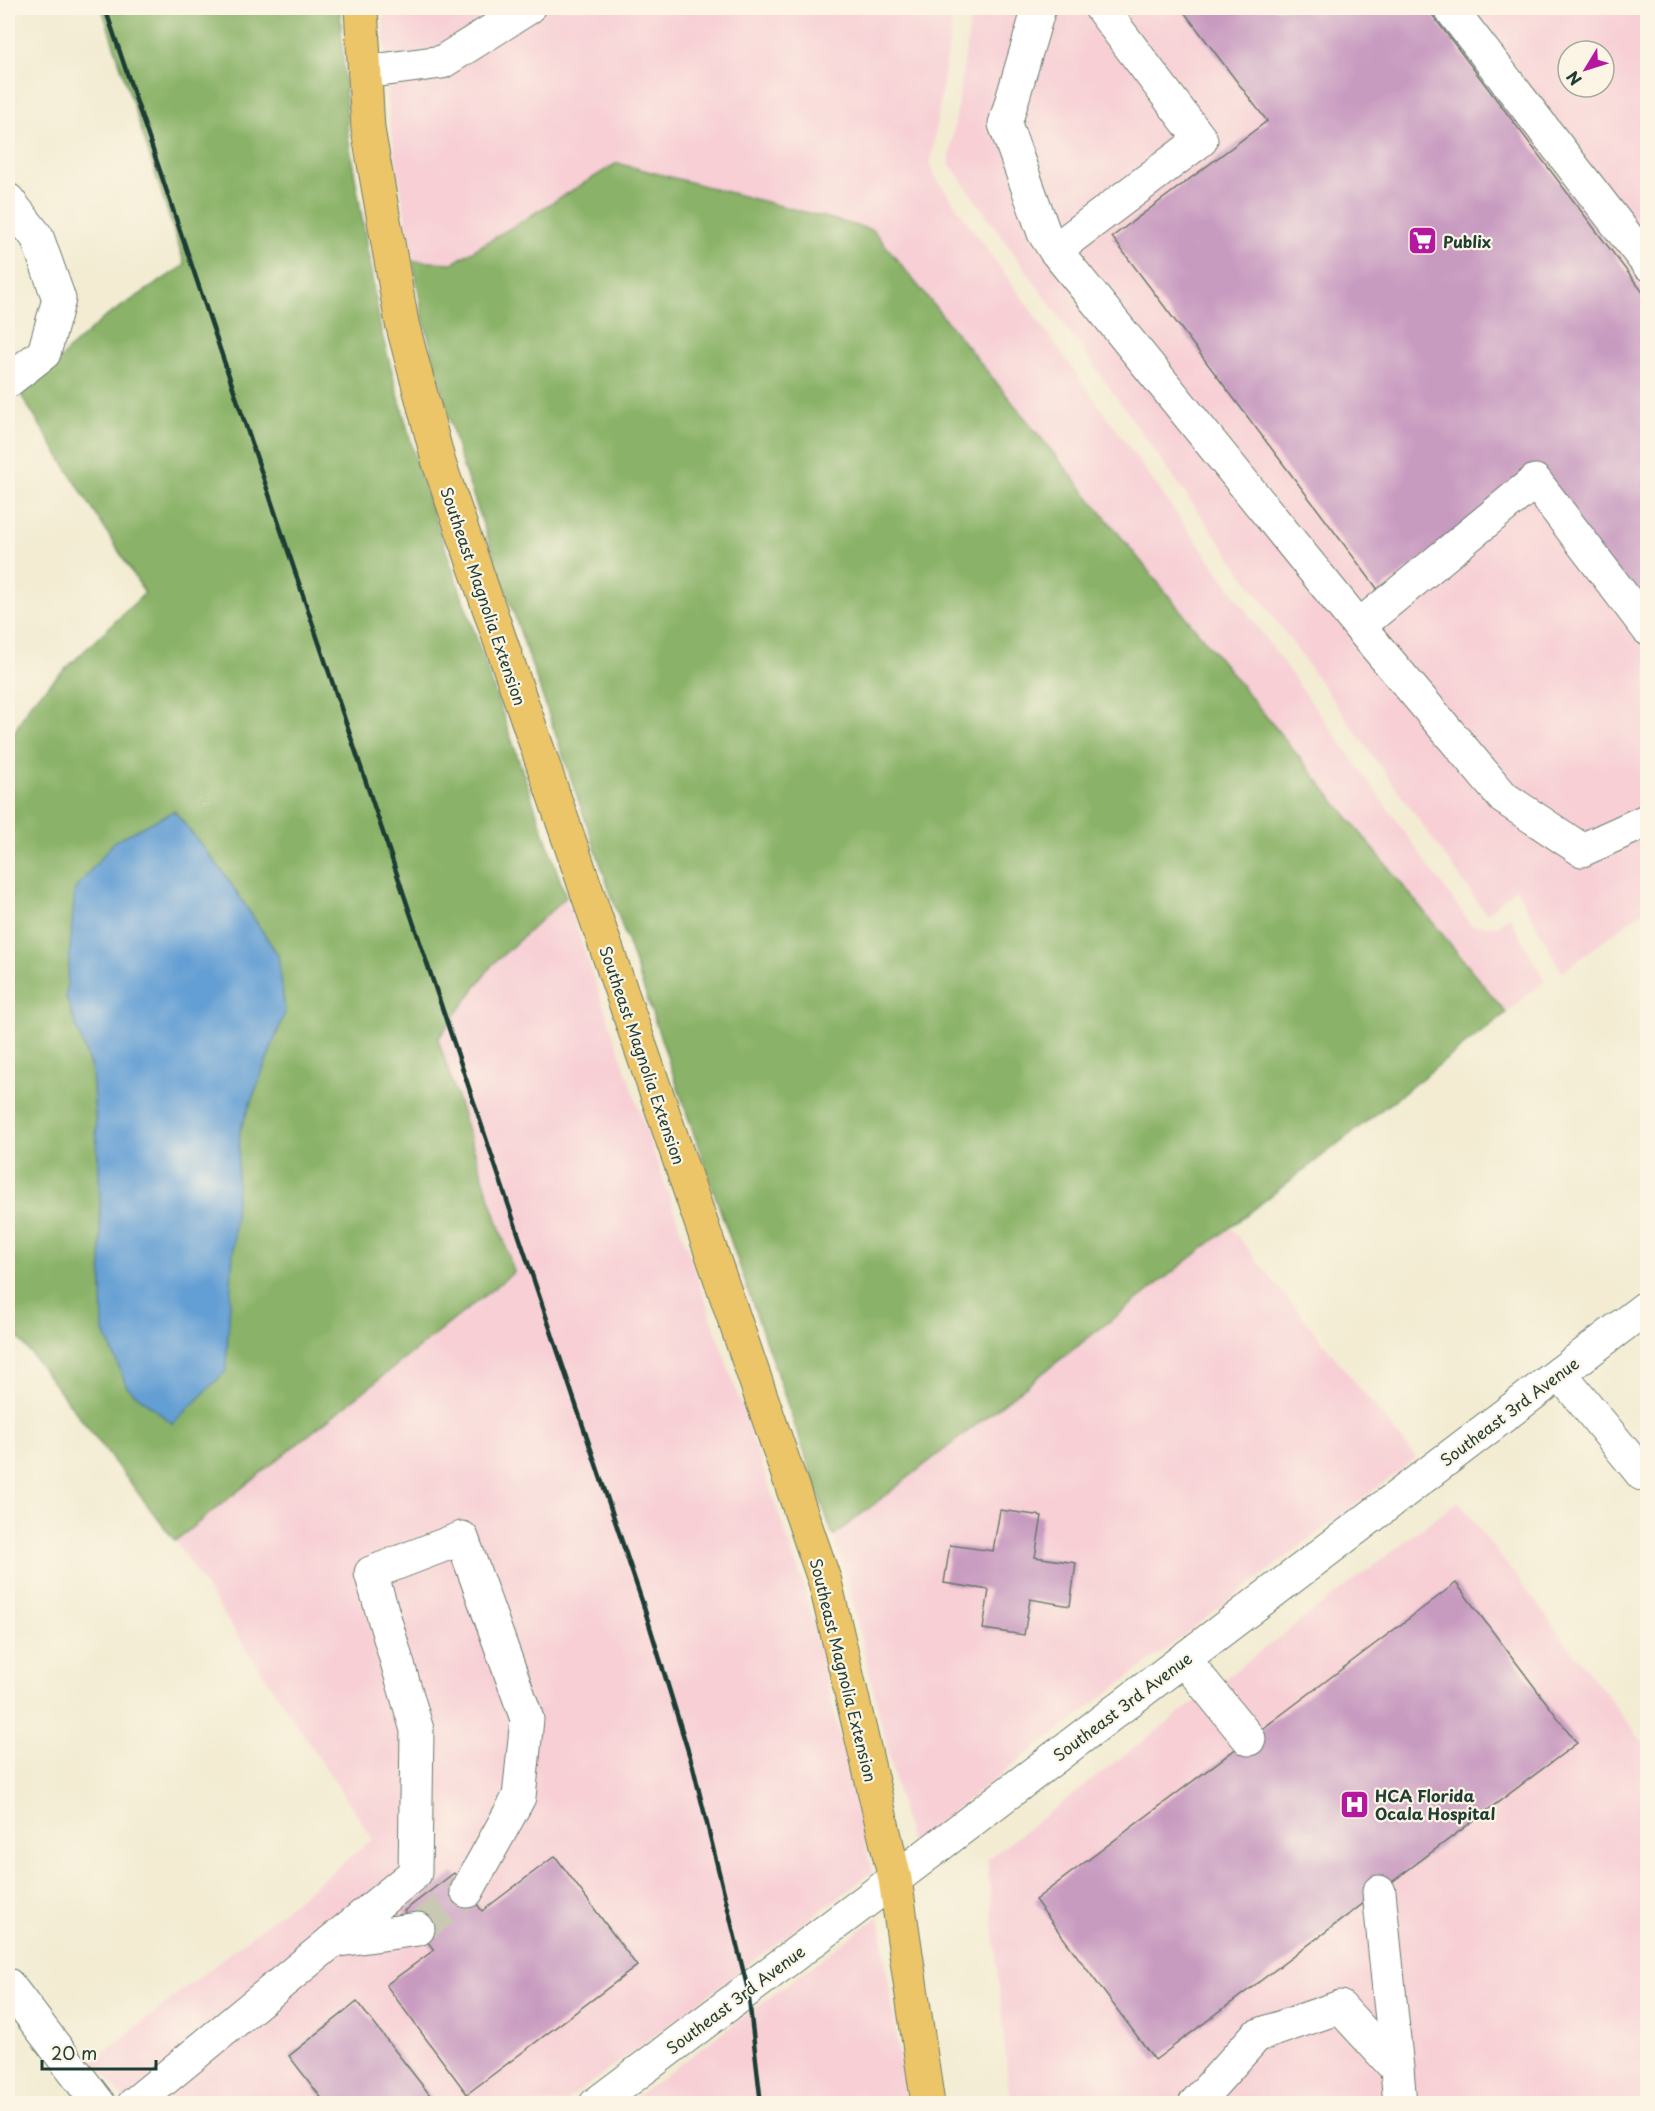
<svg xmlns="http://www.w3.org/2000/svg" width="1655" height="2111" font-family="'Playpen Sans',sans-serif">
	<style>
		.built { fill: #f7cfd5; fill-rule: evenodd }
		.forest { fill: #8ab268; stroke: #54784e; stroke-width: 1.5; fill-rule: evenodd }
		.water { fill: #649fd4; stroke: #426e84; stroke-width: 1.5 }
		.building { fill: #c79ac0 }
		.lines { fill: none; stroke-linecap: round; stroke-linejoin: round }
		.minor-tunnel { stroke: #c9c9b3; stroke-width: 33; stroke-dasharray: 33 16; stroke-linecap: butt }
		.minor-casing { stroke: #697a6c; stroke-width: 35 }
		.major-casing { stroke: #697a6c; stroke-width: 35 }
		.minor { stroke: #fff; stroke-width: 33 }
		.major { stroke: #ecc569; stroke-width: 33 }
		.rail { stroke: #1f3d34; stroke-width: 4.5 }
		.labels { text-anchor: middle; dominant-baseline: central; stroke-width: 4.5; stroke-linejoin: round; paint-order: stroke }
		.poi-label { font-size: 16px; font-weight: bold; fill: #1f3d34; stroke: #fcf5e5; text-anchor: start }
		.street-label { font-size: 16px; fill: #1f3d34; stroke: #fcf5e5 }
	</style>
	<rect width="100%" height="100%" fill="#fcf5e5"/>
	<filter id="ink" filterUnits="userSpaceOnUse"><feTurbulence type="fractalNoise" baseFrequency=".0167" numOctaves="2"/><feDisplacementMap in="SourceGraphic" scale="12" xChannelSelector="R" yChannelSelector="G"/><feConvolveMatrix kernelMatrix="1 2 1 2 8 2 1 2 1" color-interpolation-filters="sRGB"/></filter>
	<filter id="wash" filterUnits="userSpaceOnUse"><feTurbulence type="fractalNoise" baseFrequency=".008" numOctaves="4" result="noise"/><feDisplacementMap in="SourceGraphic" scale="24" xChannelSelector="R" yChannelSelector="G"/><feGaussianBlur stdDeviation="1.35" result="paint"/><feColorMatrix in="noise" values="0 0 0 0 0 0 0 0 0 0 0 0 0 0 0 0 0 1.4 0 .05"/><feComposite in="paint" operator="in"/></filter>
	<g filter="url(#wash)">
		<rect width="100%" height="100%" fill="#f3ecd3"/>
		<g class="built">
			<polygon points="382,8 954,8 931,163 934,175 1471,925 1498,926 1509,916 1545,981 1506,1013 873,230 617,163 453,263 413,261 390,124"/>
			<path d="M972 8H1647V908L1562 972 1516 888 1486 914 949 163ZM1568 51H1604V87H1568Z"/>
			<polygon points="566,897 805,1590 872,1872 564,2103 127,2103 94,2061 373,1839 175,1541 514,1272 438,1039 492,965"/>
			<polygon points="1231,1228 1416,1458 910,1844 846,1575 833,1536"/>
			<polygon points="1458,1501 1647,1748 1647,2103 1010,2103 987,1860"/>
			<polygon points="879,1916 906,2103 628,2103"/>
		</g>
		<g class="forest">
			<path d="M102 8H340L348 135 381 331 419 472 566 897 492 965 438 1039 514 1272 175 1541 8 1324V743L32 701 145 593 21 395 56 368 66 352 104 318 185 265ZM174 811 223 872 278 955 285 1012 240 1131 99 1171 92 1071 66 997Z"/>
			<polygon points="617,163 873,230 1506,1013 833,1536 459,455 423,317 413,261 453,263"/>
		</g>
		<polygon class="water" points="174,811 223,872 278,955 285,1012 240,1131 226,1371 173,1424 127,1387 103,1329 99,1171 92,1071 66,997 75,889 115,841"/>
		<g id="blocks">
			<g class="building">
				<polygon points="1181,8 1427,8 1648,299 1648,623 1535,473 1379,591 1112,237 1267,121"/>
				<polygon points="1000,1510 1042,1516 1035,1557 1076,1563 1070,1606 1030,1599 1024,1635 983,1629 989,1590 944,1583 950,1545 993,1551"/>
				<polygon points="1456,1583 1577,1743 1155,2060 1035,1900"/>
				<polygon points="555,1856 637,1966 467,2094 386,1985 434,1950 404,1911 454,1873 482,1911"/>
				<polygon points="357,2002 437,2104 326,2104 289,2056"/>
			</g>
		</g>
	</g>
	<g filter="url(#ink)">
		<use href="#blocks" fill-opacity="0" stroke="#697a6c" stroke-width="1.5"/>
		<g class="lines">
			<polyline class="minor-tunnel" points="418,1929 467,1891"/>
			<defs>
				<g id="minor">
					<polyline points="1039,8 1005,124 1044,233 1055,250 1363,631 1504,798 1582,850 1648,820"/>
					<polyline points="1450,8 1648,264"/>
					<polyline points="365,72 442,62 528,8"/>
					<polyline points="8,200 37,237 59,299 44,353 8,381"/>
					<polyline points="1055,250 1201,140 1101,8"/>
					<polyline points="1359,626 1535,481 1648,629"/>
					<polyline points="1560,1373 1642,1474 1648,1470"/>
					<polyline points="1184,1659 1249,1739"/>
					<polyline points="1379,1892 1397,2069"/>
					<polyline points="332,1941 418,1929"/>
					<polyline points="8,1985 99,2104"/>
					<polyline points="134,2104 415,1873 417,1730 371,1573 462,1538 527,1719 519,1797 467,1891"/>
					<polyline points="596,2104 895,1879 1648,1306"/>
					<polyline points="1195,2104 1256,2036 1340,2007 1397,2069 1400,2104"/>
				</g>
				<polyline id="major" points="361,8 368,129 402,323 439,463 825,1582 895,1879 928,2104"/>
			</defs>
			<use href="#minor" class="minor-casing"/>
			<use href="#major" class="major-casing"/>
			<use href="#minor" class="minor"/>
			<use href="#major" class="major"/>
			<polyline class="rail" points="105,8 642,1601 693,1767 748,1990 761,2104"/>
		</g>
	</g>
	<defs>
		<symbol id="supermarket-square" viewBox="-11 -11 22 22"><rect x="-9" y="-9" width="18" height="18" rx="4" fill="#b5179e" stroke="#fcf5e5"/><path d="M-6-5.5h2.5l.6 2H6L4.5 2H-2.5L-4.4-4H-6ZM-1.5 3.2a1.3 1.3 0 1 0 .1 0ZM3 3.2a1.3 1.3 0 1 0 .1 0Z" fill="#fff"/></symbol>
		<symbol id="hospital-square" viewBox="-11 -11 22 22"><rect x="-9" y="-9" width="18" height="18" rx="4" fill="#b5179e" stroke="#fcf5e5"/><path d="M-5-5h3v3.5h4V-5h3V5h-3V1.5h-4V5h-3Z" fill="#fff"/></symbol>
	</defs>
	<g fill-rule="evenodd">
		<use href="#supermarket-square" x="1406" y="224" width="33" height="33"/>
		<use href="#hospital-square" x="1338" y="1788" width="33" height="33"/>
	</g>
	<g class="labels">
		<g class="poi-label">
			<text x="1443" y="241">Publix</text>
			<text x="1375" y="1795">HCA Florida<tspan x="1375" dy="18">Ocala Hospital</tspan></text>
		</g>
		<g class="street-label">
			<text transform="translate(484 596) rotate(71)">Southeast Magnolia Extension</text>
			<text transform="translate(643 1055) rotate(71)">Southeast Magnolia Extension</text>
			<text transform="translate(1509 1411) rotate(-37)">Southeast 3rd Avenue</text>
			<text transform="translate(844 1670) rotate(76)">Southeast Magnolia Extension</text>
			<text transform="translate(1122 1706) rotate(-37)">Southeast 3rd Avenue</text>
			<text transform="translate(735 1999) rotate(-37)">Southeast 3rd Avenue</text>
		</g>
	</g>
	<rect width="1655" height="2111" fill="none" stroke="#fcf5e5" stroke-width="30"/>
	<g transform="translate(1586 69) rotate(232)"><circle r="28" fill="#fcf5e5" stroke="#a4ab9e" stroke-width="1.5"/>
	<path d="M0-4.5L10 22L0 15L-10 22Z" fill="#b5179e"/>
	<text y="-9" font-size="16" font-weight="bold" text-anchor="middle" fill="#1f3d34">N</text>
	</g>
	<path d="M42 2060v9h114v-9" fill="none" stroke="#1f3d34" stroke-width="3"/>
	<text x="51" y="2060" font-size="18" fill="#1f3d34" stroke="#fcf5e5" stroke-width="4.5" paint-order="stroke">20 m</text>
</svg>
